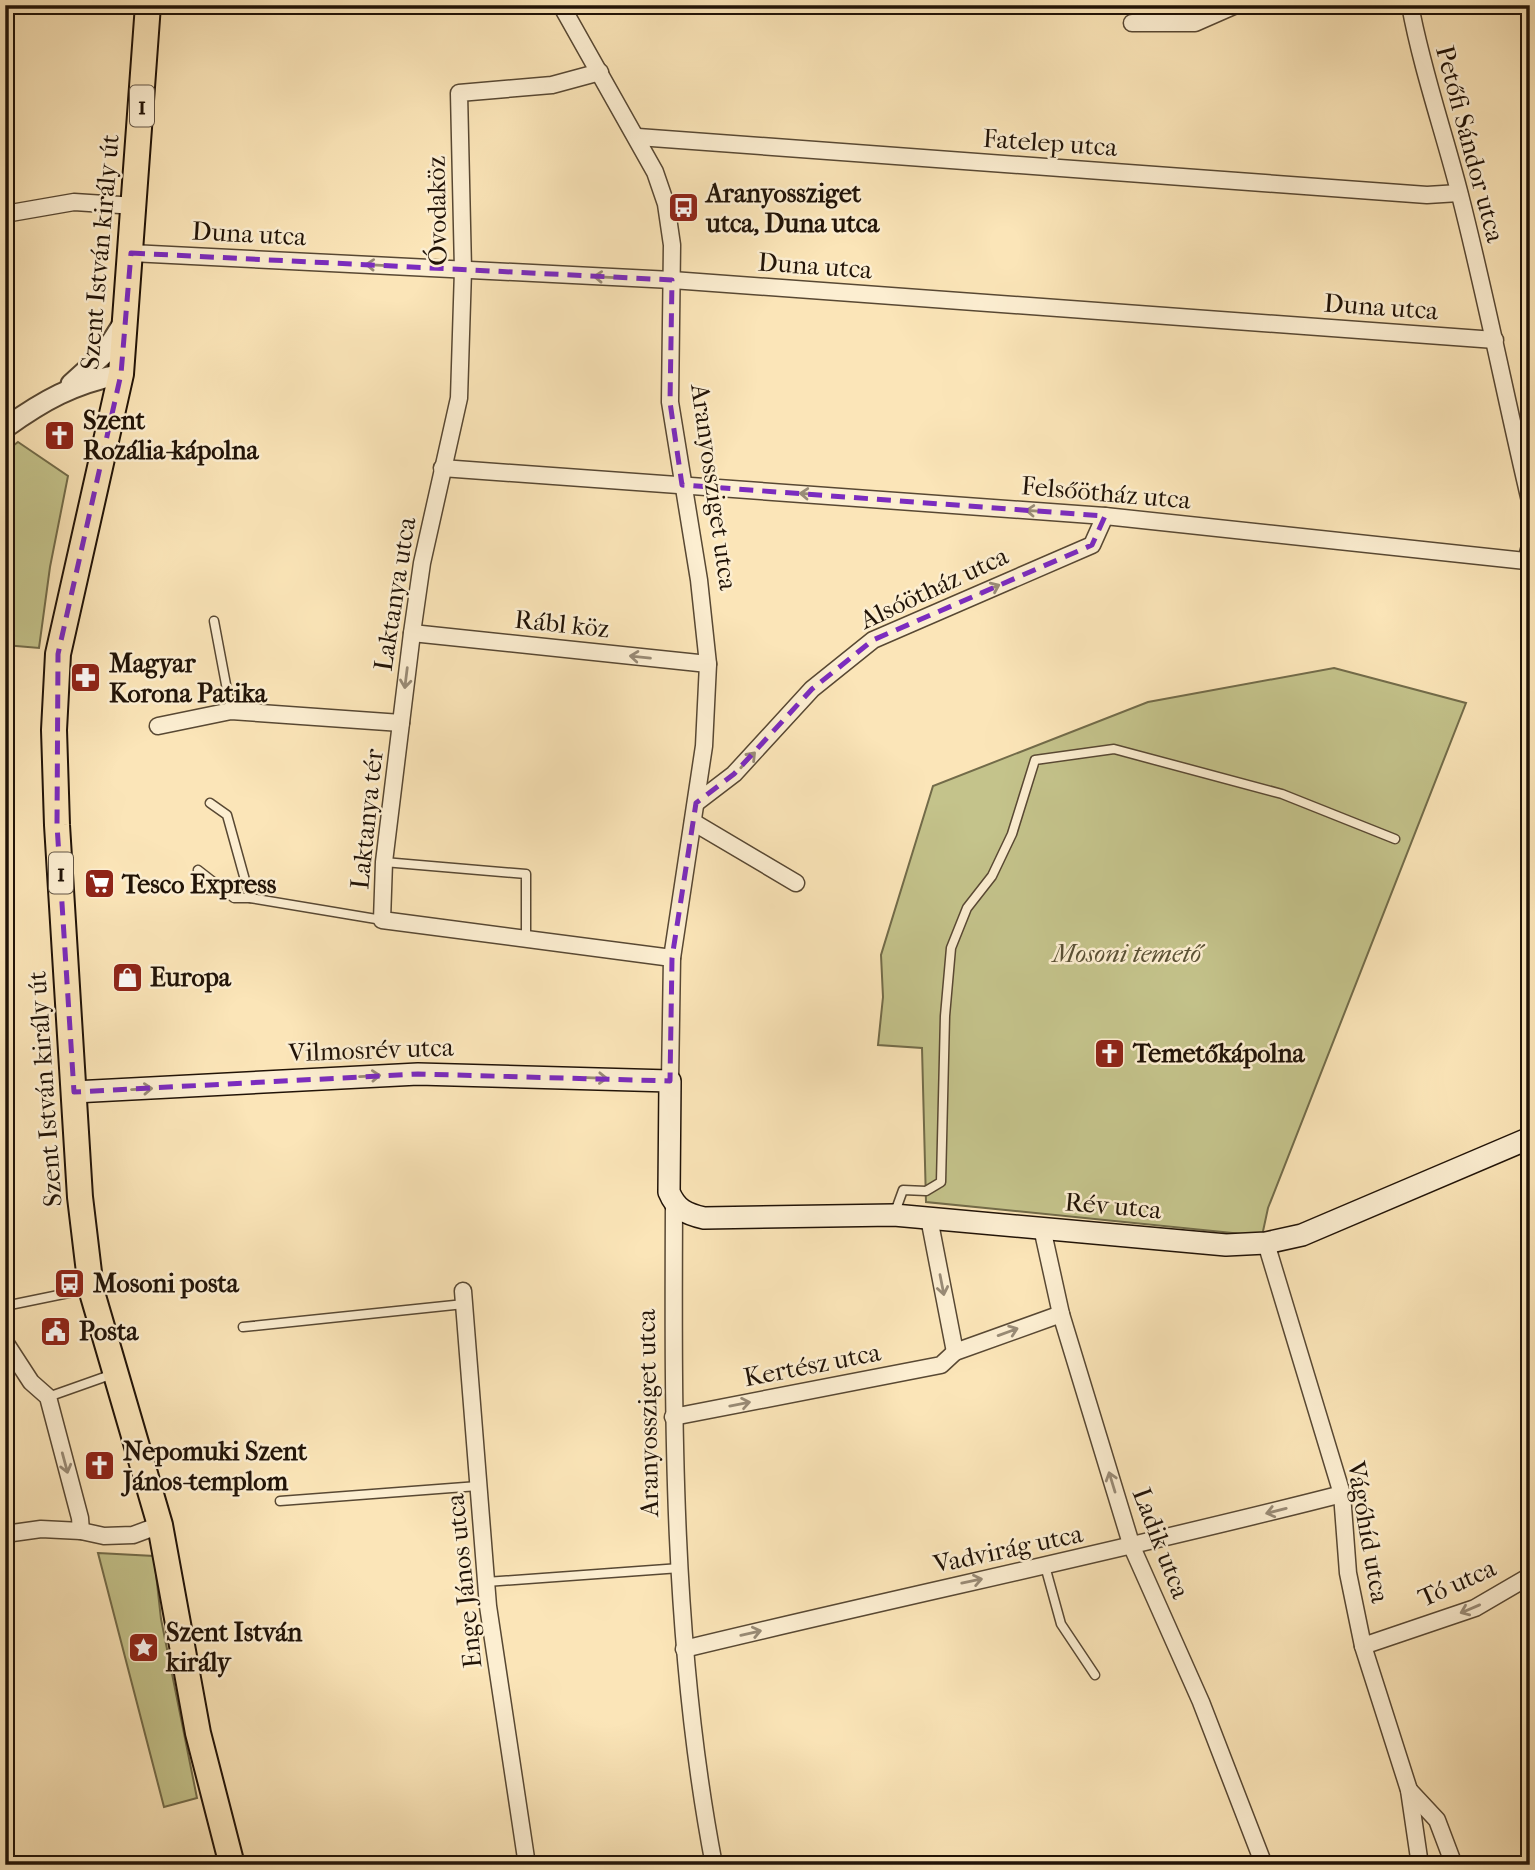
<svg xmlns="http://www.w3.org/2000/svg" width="1535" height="1870" font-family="'IM FELL French Canon',serif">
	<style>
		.green { fill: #c4c38b; stroke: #726b49; stroke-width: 2 }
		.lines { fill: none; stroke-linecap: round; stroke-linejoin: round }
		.service-casing { stroke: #584833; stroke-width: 11 }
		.minor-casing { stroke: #584833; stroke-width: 19 }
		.tertiary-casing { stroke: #584833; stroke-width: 23 }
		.secondary-casing { stroke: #211307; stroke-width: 24 }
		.primary-casing { stroke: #211307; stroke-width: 28 }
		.service { stroke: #fceed1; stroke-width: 8 }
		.minor { stroke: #fceed1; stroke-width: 16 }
		.tertiary { stroke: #fceed1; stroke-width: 19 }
		.secondary { stroke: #fceed1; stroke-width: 21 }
		.primary { stroke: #fbe5b8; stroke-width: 24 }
		.oneway { stroke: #998b76 }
		.marked { fill: none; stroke: #7b2cbf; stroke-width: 5; stroke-dasharray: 14 9; stroke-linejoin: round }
		.labels { text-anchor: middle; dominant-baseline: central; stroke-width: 5; stroke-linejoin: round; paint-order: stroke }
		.shield { fill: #fceed1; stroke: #635544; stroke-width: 2 }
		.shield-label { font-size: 24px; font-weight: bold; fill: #211307 }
		.street-label { font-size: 26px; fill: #211307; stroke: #fceed1 }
		.poi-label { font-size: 26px; font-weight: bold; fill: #211307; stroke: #fceed1; text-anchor: start }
		.park-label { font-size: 26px; font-style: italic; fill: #5a5135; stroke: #fceed1 }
	</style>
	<rect width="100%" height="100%" fill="#fbe5b8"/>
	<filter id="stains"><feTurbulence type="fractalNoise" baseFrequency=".00286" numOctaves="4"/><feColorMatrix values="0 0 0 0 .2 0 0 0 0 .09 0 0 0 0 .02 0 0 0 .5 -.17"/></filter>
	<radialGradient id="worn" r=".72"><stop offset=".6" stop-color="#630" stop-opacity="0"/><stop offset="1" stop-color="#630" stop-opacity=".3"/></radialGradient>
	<g class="green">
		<polygon points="18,442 68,476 50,567 39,648 5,645 5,452"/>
		<polygon points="1334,668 1466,703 1268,1208 1262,1236 926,1202 922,1048 878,1045 883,997 881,955 933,786 1148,702"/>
		<polygon points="98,1553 154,1556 161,1619 197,1798 164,1807"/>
	</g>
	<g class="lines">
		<defs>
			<g id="service">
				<polyline points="214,621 231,711"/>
				<polyline points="210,803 227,815 250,898"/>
				<polyline points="384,862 526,874 526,939"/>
				<polyline points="198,870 234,898 250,898 382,920"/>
				<polyline points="895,1212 903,1190 926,1191 941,1182 945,1016 951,948 967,908 992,876 1012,834 1035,760 1114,749 1282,794 1395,839"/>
				<polyline points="5,1306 88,1289"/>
				<polyline points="243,1327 464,1304"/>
				<polyline points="48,1397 113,1374"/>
				<polyline points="280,1501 478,1486"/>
				<polyline points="1045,1566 1061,1624 1095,1675"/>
				<polyline points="486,1582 680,1568"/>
			</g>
			<g id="minor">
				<polyline points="561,5 655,172 666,204 672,245 670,402 699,580 708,664 704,746 672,958 670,1081"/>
				<path d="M1410 5C1422 70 1444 132 1460 195 1486 297 1506 399 1530 501"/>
				<polyline points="1132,23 1195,23 1236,5"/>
				<polyline points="600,72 552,85 459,93 463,270 459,398 422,563 412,633 384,862 382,920 672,958"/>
				<polyline points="638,137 1427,195 1459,193"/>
				<polyline points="5,214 74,202 136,206"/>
				<polyline points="131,253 672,280 1495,340"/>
				<polyline points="442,468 1105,516 1526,561 1530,546"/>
				<polyline points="412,633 708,664"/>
				<polyline points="158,726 231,711 401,723"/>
				<polyline points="696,803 734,774 812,689 873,640 1092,545 1105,516"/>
				<polyline points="693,822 796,883"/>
				<path d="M674 1204C673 1425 672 1647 714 1865"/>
				<polyline points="929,1218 955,1352"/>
				<polyline points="1042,1228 1061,1314 1132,1547 1201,1702 1264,1865"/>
				<polyline points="1266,1243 1342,1494 1348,1573 1363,1646 1409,1790 1420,1865"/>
				<polyline points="463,1291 488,1606 527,1865"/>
				<polyline points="5,1342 31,1382 48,1397 80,1518 81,1531"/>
				<polyline points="673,1417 941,1365 955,1352 1061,1314"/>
				<polyline points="5,1534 41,1529 81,1531 104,1536 133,1535 160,1525"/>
				<polyline points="1363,1646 1475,1608 1530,1576"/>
				<path d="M684 1649C903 1596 1124 1550 1342 1494"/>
				<polyline points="1409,1790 1437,1820 1454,1865"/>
			</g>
			<g id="tertiary">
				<polyline points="71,384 103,355 124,322"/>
				<path d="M5 428C44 400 73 384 121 374"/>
			</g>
			<path id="secondary" d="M74 1092 418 1074 670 1081 669 1192C676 1209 686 1214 704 1218L894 1215 1226 1245 1266 1243 1302 1235 1530 1138"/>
			<polyline id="primary" points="148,5 121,374 58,654 54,730 57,825 80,1197 91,1289 160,1525 198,1733 232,1865"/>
		</defs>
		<use href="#service" class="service-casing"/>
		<use href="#minor" class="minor-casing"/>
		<use href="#tertiary" class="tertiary-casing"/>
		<use href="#secondary" class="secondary-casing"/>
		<use href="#primary" class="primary-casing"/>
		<use href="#service" class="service"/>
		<use href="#minor" class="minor"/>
		<use href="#tertiary" class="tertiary"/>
		<use href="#secondary" class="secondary"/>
		<use href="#primary" class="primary"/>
	</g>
	<defs><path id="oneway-shaft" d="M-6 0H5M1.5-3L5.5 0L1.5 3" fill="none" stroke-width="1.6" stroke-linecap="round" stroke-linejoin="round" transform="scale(1.75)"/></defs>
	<g class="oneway">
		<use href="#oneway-shaft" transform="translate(376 265) rotate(-177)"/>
		<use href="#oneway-shaft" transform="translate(604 277) rotate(-177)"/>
		<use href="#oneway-shaft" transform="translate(810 494) rotate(-176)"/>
		<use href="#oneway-shaft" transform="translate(1036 511) rotate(-176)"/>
		<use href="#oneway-shaft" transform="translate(990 589) rotate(-24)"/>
		<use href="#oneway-shaft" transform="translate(640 657) rotate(-174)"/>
		<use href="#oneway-shaft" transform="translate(406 678) rotate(97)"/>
		<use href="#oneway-shaft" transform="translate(748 760) rotate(-47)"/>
		<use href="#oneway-shaft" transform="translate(370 1076) rotate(-3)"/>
		<use href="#oneway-shaft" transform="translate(597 1078) rotate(2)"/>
		<use href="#oneway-shaft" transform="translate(142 1089) rotate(-3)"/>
		<use href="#oneway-shaft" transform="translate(942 1285) rotate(79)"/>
		<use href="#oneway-shaft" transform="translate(1008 1332) rotate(-20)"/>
		<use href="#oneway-shaft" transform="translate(740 1404) rotate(-11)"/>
		<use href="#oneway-shaft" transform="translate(65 1463) rotate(75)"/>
		<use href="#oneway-shaft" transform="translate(1112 1482) rotate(-107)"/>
		<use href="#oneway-shaft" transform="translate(1276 1511) rotate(166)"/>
		<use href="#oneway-shaft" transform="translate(972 1581) rotate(-12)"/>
		<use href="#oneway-shaft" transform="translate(1470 1609) rotate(157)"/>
		<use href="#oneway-shaft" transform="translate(751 1633) rotate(-13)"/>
	</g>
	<path class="marked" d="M131 253 672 280 670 402 682 485 1105 516 1092 545 873 640 812 689 734 774 696 803 672 958 670 1081 418 1074 74 1092 57 825 58 654 121 374Z"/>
	<defs>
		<symbol id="bus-square" viewBox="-11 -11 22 22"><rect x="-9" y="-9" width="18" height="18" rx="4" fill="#8f2418" stroke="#fceed1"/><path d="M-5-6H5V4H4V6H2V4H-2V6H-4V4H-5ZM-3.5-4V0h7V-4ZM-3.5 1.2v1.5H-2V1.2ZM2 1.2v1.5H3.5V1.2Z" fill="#fff"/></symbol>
		<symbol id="church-square" viewBox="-11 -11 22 22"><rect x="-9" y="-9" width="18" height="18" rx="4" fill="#8f2418" stroke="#fceed1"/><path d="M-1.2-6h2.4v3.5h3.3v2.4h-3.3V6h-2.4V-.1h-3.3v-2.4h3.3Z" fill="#fff"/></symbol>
		<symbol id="pharmacy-square" viewBox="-11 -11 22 22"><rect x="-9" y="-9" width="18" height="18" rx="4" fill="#8f2418" stroke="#fceed1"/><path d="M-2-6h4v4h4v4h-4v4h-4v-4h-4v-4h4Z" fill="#fff"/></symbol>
		<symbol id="supermarket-square" viewBox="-11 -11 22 22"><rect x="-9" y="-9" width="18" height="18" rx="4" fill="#8f2418" stroke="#fceed1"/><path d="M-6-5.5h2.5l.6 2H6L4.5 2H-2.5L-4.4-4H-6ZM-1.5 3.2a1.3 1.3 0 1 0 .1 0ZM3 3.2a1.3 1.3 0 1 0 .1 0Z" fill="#fff"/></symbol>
		<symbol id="shop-square" viewBox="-11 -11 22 22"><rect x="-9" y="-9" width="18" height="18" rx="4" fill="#8f2418" stroke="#fceed1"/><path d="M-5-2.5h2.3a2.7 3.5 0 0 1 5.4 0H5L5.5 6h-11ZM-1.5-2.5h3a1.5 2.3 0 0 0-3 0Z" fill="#fff"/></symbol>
		<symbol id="civic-square" viewBox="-11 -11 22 22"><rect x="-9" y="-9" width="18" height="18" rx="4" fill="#8f2418" stroke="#fceed1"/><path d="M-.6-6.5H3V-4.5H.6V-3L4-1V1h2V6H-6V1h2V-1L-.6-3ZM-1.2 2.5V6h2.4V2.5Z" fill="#fff"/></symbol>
		<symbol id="sight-square" viewBox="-11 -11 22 22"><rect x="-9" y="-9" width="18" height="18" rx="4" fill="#8f2418" stroke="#fceed1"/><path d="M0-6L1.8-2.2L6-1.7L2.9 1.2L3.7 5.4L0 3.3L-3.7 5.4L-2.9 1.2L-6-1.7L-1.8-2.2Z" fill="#fff"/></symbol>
	</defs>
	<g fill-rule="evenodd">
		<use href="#bus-square" x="666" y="190" width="35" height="35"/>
		<use href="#church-square" x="42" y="418" width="35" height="35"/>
		<use href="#pharmacy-square" x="68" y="660" width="35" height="35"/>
		<use href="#supermarket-square" x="82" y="866" width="35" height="35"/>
		<use href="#shop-square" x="110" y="960" width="35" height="35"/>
		<use href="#church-square" x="1092" y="1036" width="35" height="35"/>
		<use href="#bus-square" x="52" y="1266" width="35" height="35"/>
		<use href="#civic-square" x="38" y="1314" width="35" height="35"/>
		<use href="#church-square" x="82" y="1448" width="35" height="35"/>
		<use href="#sight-square" x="126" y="1630" width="35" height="35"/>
	</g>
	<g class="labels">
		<g class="shield">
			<rect x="130" y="85.5" width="24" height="41" rx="5"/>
			<rect x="49" y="852.5" width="24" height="41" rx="5"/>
		</g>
		<g class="shield-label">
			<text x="142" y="106">1</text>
			<text x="61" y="873">1</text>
		</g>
		<g class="street-label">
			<text transform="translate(1050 143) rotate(4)">Fatelep utca</text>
			<text transform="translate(1470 144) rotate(75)">Petőfi Sándor utca</text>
			<text transform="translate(437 211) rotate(-91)">Óvodaköz</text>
			<text transform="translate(249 234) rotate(3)">Duna utca</text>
			<text transform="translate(100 252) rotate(-85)">Szent István király út</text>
			<text transform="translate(815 266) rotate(4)">Duna utca</text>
			<text transform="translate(1381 307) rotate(4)">Duna utca</text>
			<text transform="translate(714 487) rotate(82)">Aranyossziget utca</text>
			<text transform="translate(1106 493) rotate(5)">Felsőötház utca</text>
			<text transform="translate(934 588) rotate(-25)">Alsóötház utca</text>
			<text transform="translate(395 594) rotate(-81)">Laktanya utca</text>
			<text transform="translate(562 624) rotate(6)">Rábl köz</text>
			<text transform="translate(367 819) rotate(-84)">Laktanya tér</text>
			<text transform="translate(371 1050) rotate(-2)">Vilmosrév utca</text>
			<text transform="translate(45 1089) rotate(-94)">Szent István király út</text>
			<text transform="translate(1113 1206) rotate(5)">Rév utca</text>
			<text transform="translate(812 1365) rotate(-11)">Kertész utca</text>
			<text transform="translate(648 1413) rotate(-91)">Aranyossziget utca</text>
			<text transform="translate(1368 1532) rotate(80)">Vágóhíd utca</text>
			<text transform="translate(1161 1543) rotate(69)">Ladik utca</text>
			<text transform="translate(1008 1549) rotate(-12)">Vadvirág utca</text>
			<text transform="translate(464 1581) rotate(-96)">Enge János utca</text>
			<text transform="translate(1457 1583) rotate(-24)">Tó utca</text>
		</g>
		<g class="poi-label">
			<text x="706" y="193">Aranyossziget<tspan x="706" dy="30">utca, Duna utca</tspan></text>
			<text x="83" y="420">Szent<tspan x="83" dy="30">Rozália-kápolna</tspan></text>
			<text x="109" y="663">Magyar<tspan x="109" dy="30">Korona Patika</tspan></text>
			<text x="122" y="884">Tesco Express</text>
			<text x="150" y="977">Europa</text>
			<text x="1133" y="1053">Temetőkápolna</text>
			<text x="93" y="1283">Mosoni posta</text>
			<text x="79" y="1331">Posta</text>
			<text x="123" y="1451">Nepomuki Szent<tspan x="123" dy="30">János-templom</tspan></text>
			<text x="166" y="1632">Szent István<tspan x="166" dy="30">király</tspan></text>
		</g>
		<g class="park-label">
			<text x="1127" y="953">Mosoni temető</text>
		</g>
	</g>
	<rect width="1535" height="1870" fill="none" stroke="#fbe5b8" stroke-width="28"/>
	<rect x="7" y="7" width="1521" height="1856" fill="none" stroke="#211307" stroke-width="3.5"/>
	<rect x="14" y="14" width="1507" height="1842" fill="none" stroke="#211307" stroke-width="2"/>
	<rect width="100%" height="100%" filter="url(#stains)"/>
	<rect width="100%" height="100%" fill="url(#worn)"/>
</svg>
